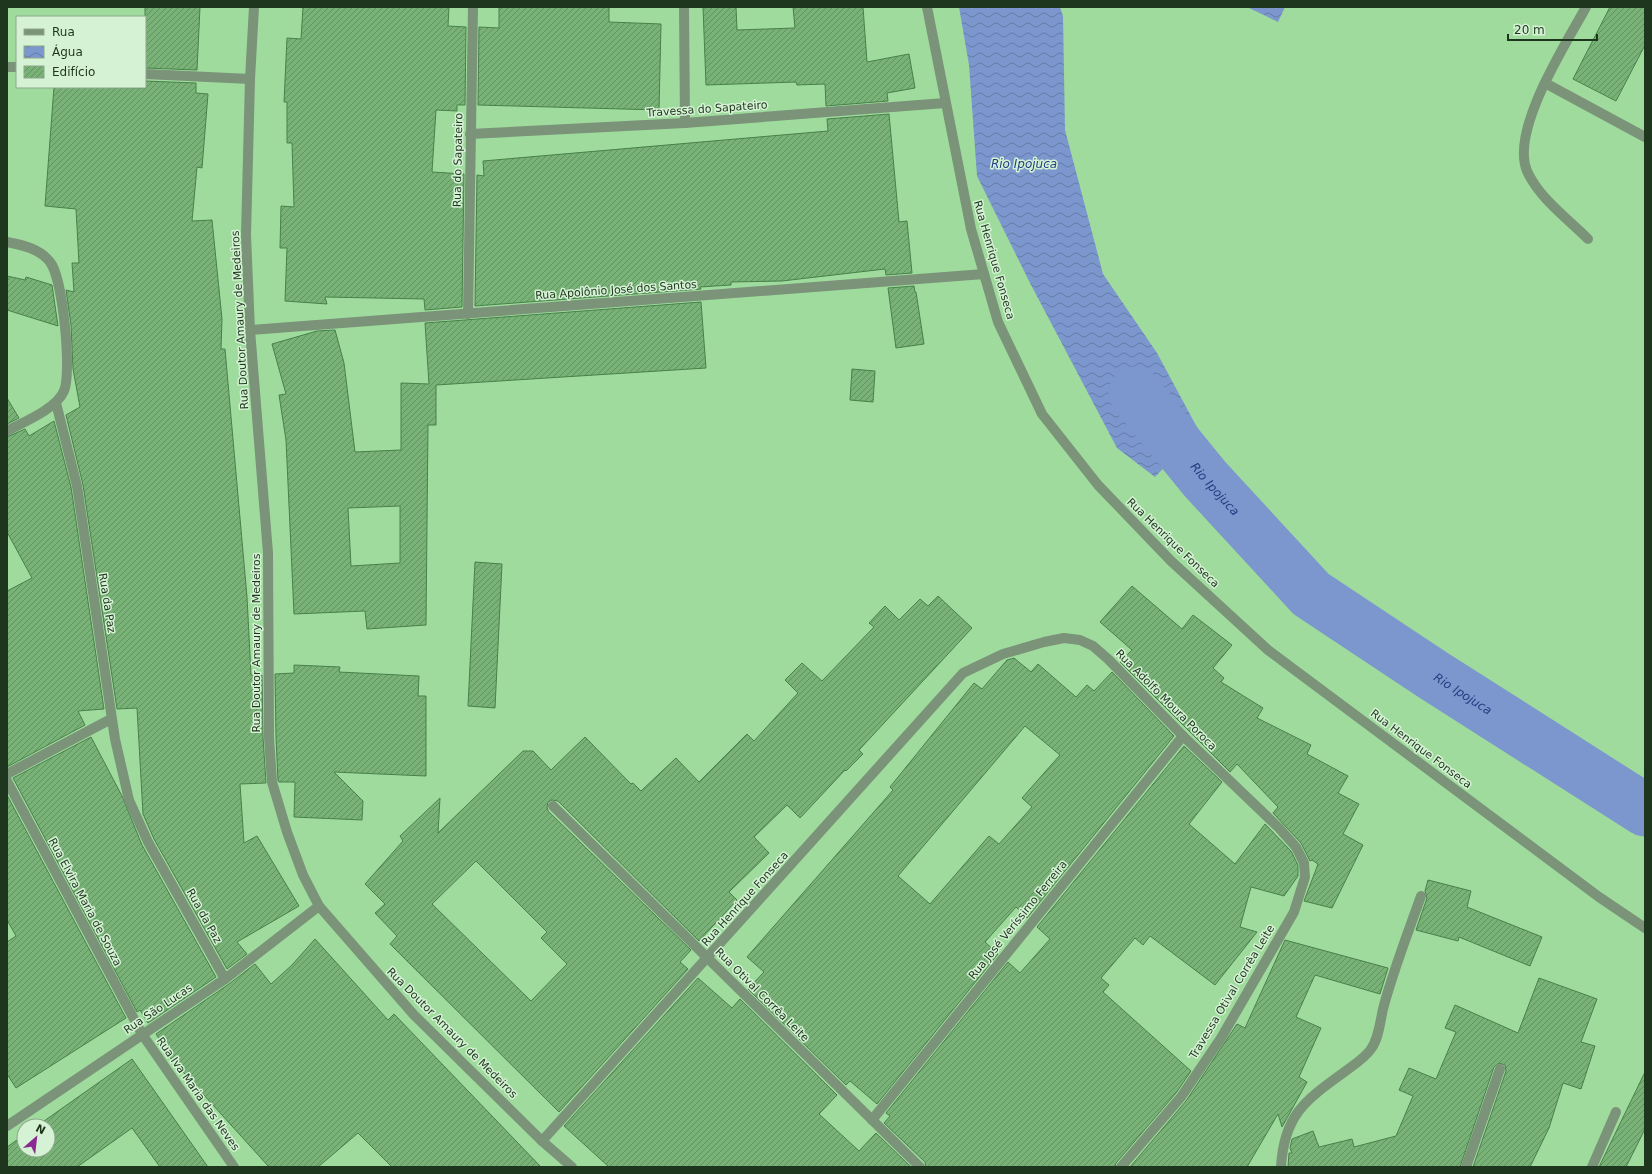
<svg xmlns="http://www.w3.org/2000/svg" width="1652" height="1174" font-family="'DejaVu Sans',sans-serif">
	<style>
		.water { fill: url(#water-waves) }
		.lines { fill: none; stroke-linecap: round; stroke-linejoin: round }
		.river { stroke: #7b97ce; stroke-width: 53 }
		.building { fill: url(#building-hatch); stroke: #488149; fill-rule: evenodd }
		.minor { stroke: #7a9379; stroke-width: 10 }
		.labels { text-anchor: middle; dominant-baseline: central; stroke-width: 3; stroke-linejoin: round; paint-order: stroke }
		.street-label { font-size: 11px; fill: #1e361e; stroke: #d5f3d4 }
		.water-label { font-size: 12px; font-style: italic; fill: #213e81; stroke: #d5f3d4 }
	</style>
	<defs>
		<pattern id="water-waves" width="16" height="10" patternUnits="userSpaceOnUse"><rect width="16" height="10" fill="#7b97ce"/><path d="M0 5q4-4 8 0t8 0" fill="none" stroke="#647ca7"/></pattern>
		<pattern id="building-hatch" width="6" height="6" patternUnits="userSpaceOnUse"><rect width="6" height="6" fill="#78b277"/><path d="M-1 1l2-2M0 6l6-6M5 7l2-2" fill="none" stroke="#629261"/></pattern>
	</defs>
	<rect width="100%" height="100%" fill="#9fdb9d"/>
	<g class="water">
		<polygon points="959,7 1060,7 1063,16 1065,130 1103,274 1157,353 1199,431 1155,477 1117,448 1030,283 977,176 969,65"/>
		<polygon points="1247,7 1285,7 1278,22"/>
	</g>
	<g class="lines">
		<path class="river" id="s1" d="M1135 393 1205 479 1311 594 1433 675 1645 810"/>
	</g>
	<g class="building">
		<polygon points="145,7 200,7 197,70 145,68"/>
		<polygon points="303,7 449,7 448,26 466,27 465,105 457,105 457,111 436,110 432,172 464,174 462,307 425,310 424,299 325,297 327,304 285,301 287,248 280,248 281,206 294,207 292,143 287,143 287,102 284,102 287,38 301,39"/>
		<polygon points="499,7 609,7 609,22 661,24 659,110 478,105 479,27 499,28"/>
		<polygon points="703,7 736,7 737,30 795,28 793,7 863,7 867,62 909,54 915,88 887,93 888,101 826,106 825,84 797,85 796,82 706,85"/>
		<polygon points="1610,7 1645,7 1645,45 1616,101 1573,79"/>
		<polygon points="145,81 196,83 196,93 208,94 202,168 197,167 192,221 212,220 222,319 221,349 225,349 247,597 251,675 262,675 263,737 266,783 240,784 244,843 257,836 299,906 237,942 247,954 227,969 154,839 143,814 137,708 117,709 83,485 66,415 80,407 73,369 71,325 66,290 74,292 72,263 79,263 76,209 45,206 54,87 145,88"/>
		<polygon points="889,114 899,222 907,221 912,273 886,275 885,269 782,281 731,282 731,285 700,287 701,289 475,306 477,175 484,176 483,161 828,131 827,119"/>
		<polygon points="7,276 25,280 26,277 52,285 58,326 7,310"/>
		<polygon points="914,286 915,292 916,292 924,344 896,348 888,288"/>
		<path d="M701 302 706 368 436 385V425H428L426 625 367 629 365 611 294 614 286 440 279 395 286 394 272 344 317 331 335 330 344 363 355 452 401 450V383L429 384 425 323ZM400 506V563L351 566 348 508Z"/>
		<polygon points="852,369 875,371 873,402 850,400"/>
		<polygon points="7,398 19,418 7,424"/>
		<polygon points="54,421 71,487 104,709 78,711 85,725 7,767 7,591 32,578 7,532 7,437 25,429 29,436"/>
		<polygon points="475,562 502,564 495,708 468,706"/>
		<polygon points="1132,586 1182,629 1193,615 1232,645 1213,668 1224,678 1221,682 1263,708 1257,718 1311,745 1307,754 1348,776 1338,793 1359,804 1343,834 1363,845 1332,908 1304,901 1318,864 1312,860 1310,861 1301,843 1273,813 1278,807 1237,764 1230,772 1120,662 1132,650 1100,622"/>
		<path d="M938 596 972 628 859 750 863 754 846 771 845 770 800 818 787 805 754 837 769 853 729 892 737 900 699 941 558 801 552 800 548 802 547 807 548 811 691 950 680 962 688 969 559 1112 390 944 397 936 375 913 385 904 365 884 403 841 400 836 440 798 438 833 523 751H533L551 770 585 737 631 784 633 783 641 791 676 758 699 782 747 734 754 741 798 693 785 680 802 663 822 681 874 627 869 623 885 606 899 620 920 599 928 606ZM476 861 547 932 541 938 567 964 531 1001 432 904Z"/>
		<path d="M1014 658 1031 672 1038 664 1076 697 1087 685 1094 691 1112 672 1174 736 1027 918 1016 907 985 942 998 954 877 1104 850 1081 846 1085 748 989 764 972 747 957 887 797 893 790 890 787 974 683 982 689 1007 660ZM1025 726 1060 755 1022 798 1032 807 999 844 989 836 930 904 898 876Z"/>
		<polygon points="294,665 340,667 339,672 419,676 418,696 426,696 426,776 334,772 363,801 362,820 294,817 295,782 279,782 278,781 276,737 275,674 294,673"/>
		<polygon points="91,737 122,796 142,845 216,977 148,1023 140,1010 137,1012 13,778"/>
		<polygon points="1184,746 1222,782 1189,824 1235,864 1265,824 1291,851 1298,865 1298,876 1284,896 1251,887 1240,927 1257,932 1215,985 1150,936 1143,945 1135,938 1101,978 1109,985 1103,992 1191,1071 1176,1093 1116,1163 1115,1167 926,1167 925,1162 884,1123 890,1116 886,1113 1008,962 1020,973 1050,939 1037,927"/>
		<polygon points="7,795 126,1018 16,1088 7,1074 7,942 16,936 7,920"/>
		<polygon points="1428,880 1471,891 1467,907 1542,937 1530,966 1459,937 1458,941 1416,930 1427,898 1425,891"/>
		<polygon points="315,939 388,1020 394,1014 541,1167 392,1167 358,1133 318,1167 269,1167 156,1042 160,1040 156,1034 229,984 255,964 271,984 292,965"/>
		<polygon points="1285,940 1388,968 1380,994 1315,975 1296,1017 1321,1028 1299,1077 1307,1082 1282,1127 1278,1114 1247,1167 1130,1167 1186,1101 1237,1024 1245,1028"/>
		<polygon points="698,978 732,1008 740,999 837,1095 819,1114 859,1151 876,1133 911,1167 609,1167 564,1126"/>
		<polygon points="1539,978 1597,999 1581,1042 1595,1046 1581,1089 1563,1083 1549,1128 1530,1167 1473,1167 1506,1071 1505,1065 1499,1063 1494,1067 1460,1167 1288,1167 1289,1153 1292,1153 1290,1148 1292,1139 1313,1131 1319,1147 1352,1139 1354,1147 1396,1136 1413,1096 1399,1090 1409,1068 1436,1079 1456,1032 1445,1028 1455,1005 1518,1033"/>
		<polygon points="132,1059 208,1167 160,1167 132,1128 77,1167 7,1167 7,1147 24,1135 24,1150 48,1150 48,1126 37,1126"/>
		<polygon points="1645,1072 1645,1129 1626,1167 1599,1167"/>
	</g>
	<g class="lines">
		<g class="minor">
			<polyline points="254,7 250,79 246,235 250,330 268,553 269,737 272,782 287,832 303,875 319,906 414,1015 542,1141 572,1167"/>
			<polyline points="684,7 685,123"/>
			<polyline points="927,7 971,229 998,322 1042,414 1098,485 1171,561 1268,650 1599,897 1645,928"/>
			<path d="M1586 7C1566 44 1510 130 1527 171 1539 198 1567 218 1588 239"/>
			<polyline points="7,67 17,67"/>
			<polyline points="145,74 250,79"/>
			<polyline points="1545,83 1645,137"/>
			<polyline points="470,134 685,123 945,103"/>
			<path d="M7 242C23 245 40 249 50 262 63 278 72 373 64 391 56 409 24 422 7 431"/>
			<polyline points="468,314 473,7"/>
			<polyline points="250,330 984,274"/>
			<polyline points="56,403 77,486 115,739 129,800 148,842 225,979"/>
			<polyline points="7,774 111,719"/>
			<polyline points="7,781 142,1034 234,1167"/>
			<polyline points="553,806 920,1167"/>
			<polyline points="872,1120 1183,736"/>
			<polyline points="7,1126 225,979 319,906"/>
			<polyline points="542,1141 963,673 1003,654 1044,642 1064,638 1080,640 1093,646 1108,659 1183,736 1279,828 1296,847 1304,863 1305,877 1294,912 1221,1038 1181,1097 1121,1167"/>
			<path d="M1281 1167C1284 1116 1304 1101 1343 1073 1352 1066 1364 1059 1371 1049 1379 1038 1380 1022 1383 1009 1393 971 1408 933 1421 896"/>
			<polyline points="1466,1167 1500,1069"/>
			<polyline points="1592,1167 1616,1112"/>
		</g>
	</g>
	<g class="labels">
		<g class="street-label">
			<text transform="translate(707 109) rotate(-4)">Travessa do Sapateiro</text>
			<text transform="translate(458 160) rotate(-89)">Rua do Sapateiro</text>
			<text transform="translate(994 260) rotate(74)">Rua Henrique Fonseca</text>
			<text transform="translate(616 290) rotate(-4)">Rua Apolônio José dos Santos</text>
			<text transform="translate(240 320) rotate(-93)">Rua Doutor Amaury de Medeiros</text>
			<text transform="translate(1173 543) rotate(44)">Rua Henrique Fonseca</text>
			<text transform="translate(107 603) rotate(81)">Rua da Paz</text>
			<text transform="translate(256 643) rotate(-90)">Rua Doutor Amaury de Medeiros</text>
			<text transform="translate(1166 700) rotate(45)">Rua Adolfo Moura Poroca</text>
			<text transform="translate(1421 749) rotate(37)">Rua Henrique Fonseca</text>
			<text transform="translate(745 899) rotate(-48)">Rua Henrique Fonseca</text>
			<text transform="translate(85 902) rotate(62)">Rua Elvira Maria de Souza</text>
			<text transform="translate(204 916) rotate(61)">Rua da Paz</text>
			<text transform="translate(1018 920) rotate(-51)">Rua José Veríssimo Ferreira</text>
			<text transform="translate(1232 992) rotate(-59)">Travessa Otival Corrêa Leite</text>
			<text transform="translate(762 995) rotate(45)">Rua Otival Corrêa Leite</text>
			<text transform="translate(158 1009) rotate(-34)">Rua São Lucas</text>
			<text transform="translate(452 1033) rotate(45)">Rua Doutor Amaury de Medeiros</text>
			<text transform="translate(198 1094) rotate(55)">Rua Iva Maria das Neves</text>
		</g>
		<g class="water-label">
			<text x="1024" y="164">Rio Ipojuca</text>
			<text stroke="none"><textPath href="#s1" startOffset="125">Rio Ipojuca</textPath></text>
			<text stroke="none"><textPath href="#s1" startOffset="449">Rio Ipojuca</textPath></text>
		</g>
	</g>
	<rect width="1652" height="1174" fill="none" stroke="#1e361e" stroke-width="16"/>
	<rect x="16" y="16" width="130" height="72" fill="#d5f3d4" stroke="#8ca78b"/>
	<rect x="24" y="29" width="20" height="6" fill="#7a9379" stroke="#8ca78b"/>
	<text x="52" y="36" font-size="12" fill="#1e361e">Rua</text>
	<rect x="24" y="46" width="20" height="12" fill="url(#water-waves)" stroke="#8ca78b"/>
	<text x="52" y="56" font-size="12" fill="#1e361e">Água</text>
	<rect x="24" y="66" width="20" height="12" fill="url(#building-hatch)" stroke="#8ca78b"/>
	<text x="52" y="76" font-size="12" fill="#1e361e">Edifício</text>
	<g transform="translate(36 1138) rotate(28)"><circle r="19" fill="#d5f3d4" stroke="#8ca78b"/>
	<path d="M0-3L7 15L0 10L-7 15Z" fill="#8a2a94"/>
	<text y="-6" font-size="11" font-weight="bold" text-anchor="middle" fill="#1e361e">N</text>
	</g>
	<path d="M1508 34v6h89v-6" fill="none" stroke="#1e361e" stroke-width="2"/>
	<text x="1514" y="34" font-size="12" fill="#1e361e" stroke="#d5f3d4" stroke-width="3" paint-order="stroke">20 m</text>
</svg>
